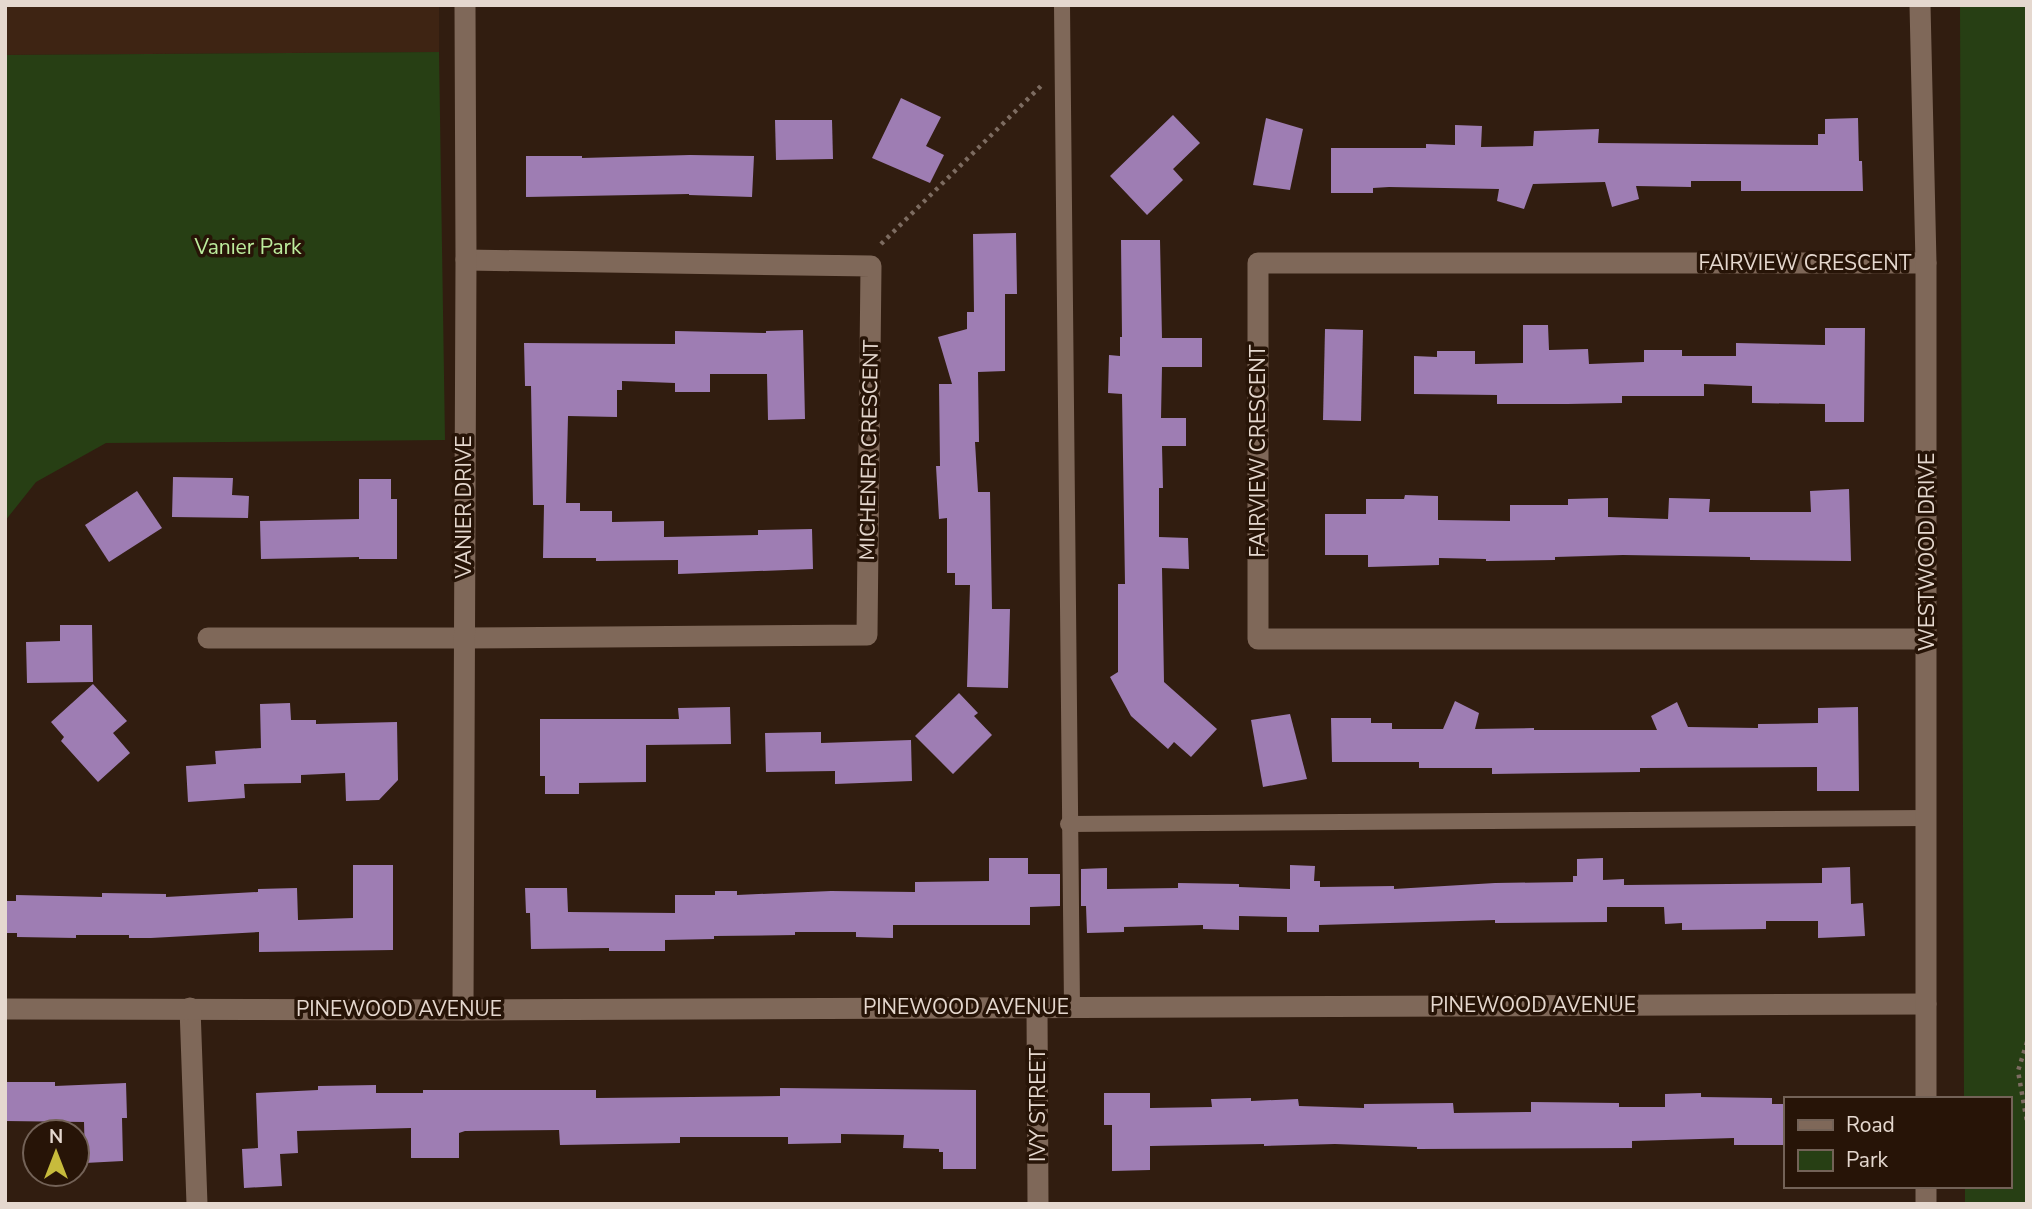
<svg xmlns="http://www.w3.org/2000/svg" width="2032" height="1209" font-family="'Nunito Sans',sans-serif">
	<style>
		.built { fill: #3e2413 }
		.green { fill: #273f14 }
		.building { fill: #9e7db3 }
		.lines { fill: none; stroke-linecap: round; stroke-linejoin: round }
		.path { stroke: #7d6c61; stroke-width: 4.5; stroke-dasharray: 3.5 5; stroke-linecap: butt }
		.lane { stroke: #7f6859; stroke-width: 16 }
		.street { stroke: #7f6859; stroke-width: 21 }
		.secondary { stroke: #7f6859; stroke-width: 21 }
		.labels { text-anchor: middle; dominant-baseline: central; stroke-width: 7; stroke-linejoin: round; paint-order: stroke }
		.park-label { font-size: 21px; fill: #bded9d; stroke: #271407 }
		.street-label { font-size: 21px; fill: #e5d8cf; stroke: #271407 }
	</style>
	<rect width="100%" height="100%" fill="#311d10"/>
	<polygon class="built" points="5,5 439,5 439,52 5,55"/>
	<g class="green">
		<polygon points="1960,5 2027,5 2027,1204 1965,1204 1965,1186 2009,1186 2009,1099 1964,1099"/>
		<polygon points="439,52 445,440 106,443 36,482 5,521 5,55"/>
	</g>
	<g class="building">
		<polygon points="901,98 941,117 926,146 944,155 930,183 872,158"/>
		<polygon points="1173,115 1200,143 1173,169 1183,180 1147,215 1110,176"/>
		<polygon points="1266,118 1303,129 1290,190 1253,185"/>
		<polygon points="1858,118 1859,161 1862,161 1863,191 1741,191 1741,181 1691,181 1691,187 1636,186 1639,199 1612,207 1605,182 1533,184 1524,209 1497,201 1499,189 1389,187 1373,188 1373,193 1331,193 1331,148 1426,148 1426,144 1455,145 1455,125 1482,126 1481,147 1533,146 1534,131 1599,129 1598,143 1818,145 1818,134 1825,134 1825,119"/>
		<polygon points="775,120 832,120 833,159 776,160"/>
		<polygon points="690,155 754,156 752,197 689,195 689,194 526,197 526,156 582,156 582,158"/>
		<polygon points="1016,233 1017,294 1005,294 1005,371 978,372 979,442 975,442 978,492 990,492 992,609 1010,609 1008,688 967,687 970,585 955,585 955,573 947,573 947,518 939,519 936,466 940,466 939,384 952,384 938,337 967,329 967,312 974,312 973,234"/>
		<polygon points="1121,240 1160,240 1162,338 1202,338 1202,367 1162,367 1161,418 1186,418 1186,446 1162,446 1163,488 1159,488 1159,537 1188,538 1189,569 1162,568 1164,682 1217,729 1191,757 1174,742 1168,749 1131,716 1110,677 1118,672 1118,584 1125,584 1122,394 1108,393 1109,355 1120,356 1120,337 1122,337"/>
		<polygon points="1523,325 1548,325 1549,350 1588,349 1589,364 1644,362 1644,350 1682,350 1682,356 1736,356 1736,343 1825,345 1825,328 1865,328 1864,422 1825,422 1825,404 1752,403 1752,386 1704,384 1704,396 1622,396 1622,403 1567,404 1497,404 1497,395 1414,394 1414,356 1437,357 1437,351 1475,351 1475,364 1523,363"/>
		<polygon points="1325,329 1363,330 1361,421 1323,420"/>
		<polygon points="803,330 805,419 768,420 767,374 710,374 710,392 675,392 675,383 622,381 622,390 617,390 617,417 568,416 566,503 580,503 580,511 612,511 612,522 664,521 664,537 758,535 758,530 812,529 813,569 678,574 678,560 596,561 596,558 543,558 544,505 533,505 531,386 525,386 524,343 675,344 675,331 766,333 766,331"/>
		<polygon points="173,477 233,478 232,495 249,496 248,518 172,517"/>
		<polygon points="359,479 391,479 391,499 397,499 397,559 359,559 359,557 261,559 260,521 359,519"/>
		<polygon points="1849,489 1851,561 1750,560 1750,557 1623,555 1555,557 1555,560 1486,561 1486,559 1439,558 1439,565 1368,567 1368,555 1325,555 1325,514 1366,514 1366,499 1404,499 1405,495 1438,496 1438,520 1510,521 1510,505 1568,505 1568,499 1608,498 1608,517 1668,519 1669,498 1710,499 1709,512 1811,512 1810,491"/>
		<polygon points="137,491 162,528 109,562 85,525"/>
		<polygon points="60,625 92,625 93,682 27,683 26,642 60,641"/>
		<polygon points="93,684 127,721 113,733 130,753 98,782 61,741 64,737 51,722"/>
		<polygon points="959,693 978,713 974,716 992,735 953,774 915,736"/>
		<polygon points="1455,701 1479,713 1475,729 1534,728 1534,730 1657,730 1651,716 1677,702 1688,727 1758,728 1758,724 1818,723 1818,708 1858,707 1859,791 1817,791 1817,767 1640,768 1640,772 1492,774 1492,768 1419,768 1419,762 1332,762 1331,718 1371,718 1371,723 1392,723 1392,729 1443,729"/>
		<polygon points="290,703 291,720 316,720 316,724 397,722 398,780 379,800 346,801 345,773 301,775 301,783 244,784 245,798 188,802 186,766 216,764 215,751 261,748 260,704"/>
		<polygon points="730,707 731,744 646,745 646,782 579,783 579,794 545,794 545,776 540,776 540,719 679,719 678,708"/>
		<polygon points="1290,714 1307,779 1263,787 1251,720"/>
		<polygon points="821,732 821,743 911,740 912,781 835,784 835,771 766,772 765,733"/>
		<polygon points="989,858 1028,858 1028,874 1060,874 1060,906 1030,907 1030,925 893,925 893,938 856,937 856,932 795,932 795,935 714,936 714,939 665,940 665,951 609,951 609,948 531,949 530,913 526,913 525,888 567,888 568,912 675,913 675,895 715,895 715,891 737,891 737,895 831,891 915,892 915,882 989,881"/>
		<polygon points="1603,858 1603,880 1624,879 1624,885 1822,883 1822,868 1850,867 1851,904 1863,903 1865,936 1818,938 1818,921 1766,921 1766,929 1682,930 1682,923 1665,924 1664,907 1607,907 1607,922 1495,923 1495,920 1319,925 1319,932 1287,932 1287,917 1239,916 1239,930 1203,929 1203,925 1124,927 1124,932 1087,933 1086,906 1081,906 1081,869 1107,868 1107,889 1178,888 1178,883 1239,884 1239,887 1290,889 1290,865 1315,866 1314,881 1320,881 1320,887 1394,886 1394,889 1495,883 1573,882 1573,876 1577,876 1577,859"/>
		<polygon points="353,865 393,865 393,950 259,952 259,932 151,938 129,938 129,935 76,935 76,938 17,937 17,933 5,933 5,901 16,901 16,895 102,897 102,893 166,894 166,897 258,892 258,889 297,888 298,920 353,918"/>
		<polygon points="5,1082 55,1082 55,1086 126,1083 127,1118 122,1118 123,1161 85,1163 84,1122 5,1121"/>
		<polygon points="376,1085 376,1093 423,1093 423,1090 596,1090 596,1098 780,1096 780,1088 976,1090 976,1169 943,1169 943,1152 939,1152 939,1149 903,1148 904,1135 841,1134 841,1143 788,1144 788,1137 680,1137 680,1143 560,1145 559,1130 465,1131 459,1133 459,1158 411,1158 411,1128 297,1131 298,1153 280,1154 282,1186 244,1188 242,1149 258,1148 256,1093 318,1090 318,1086"/>
		<polygon points="1104,1093 1150,1093 1150,1108 1212,1107 1211,1099 1251,1098 1251,1101 1298,1099 1299,1106 1364,1108 1364,1104 1453,1103 1454,1113 1531,1112 1531,1102 1619,1103 1619,1107 1665,1107 1665,1094 1701,1093 1701,1097 1772,1098 1772,1104 1785,1104 1785,1145 1734,1145 1734,1138 1632,1141 1632,1148 1417,1149 1417,1147 1335,1144 1264,1146 1264,1144 1150,1146 1150,1170 1112,1171 1112,1125 1104,1125"/>
	</g>
	<g class="lines">
		<g class="path">
			<polyline points="881,244 1042,85"/>
			<polyline points="2027,1042 2018,1071 2027,1122"/>
		</g>
		<g class="lane">
			<polyline points="1062,5 1072,1007"/>
			<polyline points="1068,824 1927,818"/>
		</g>
		<g class="street">
			<polyline points="1926,263 1258,263 1258,639 1927,639"/>
			<polyline points="208,638 463,638 867,635 871,266 466,260"/>
			<polyline points="1037,1007 1038,1204"/>
			<polyline points="190,1008 197,1204"/>
			<polyline points="5,1009 463,1010 1926,1004"/>
			<polyline points="463,1010 466,260 465,5"/>
		</g>
		<g class="secondary">
			<polyline points="1920,5 1926,263 1926,1099"/>
			<polyline points="1926,1186 1926,1204"/>
		</g>
	</g>
	<g class="labels">
		<g class="park-label">
			<text x="248" y="247">Vanier Park</text>
		</g>
		<g class="street-label">
			<text x="1805" y="263">FAIRVIEW CRESCENT</text>
			<text transform="translate(869 450) rotate(-89)">MICHENER CRESCENT</text>
			<text transform="translate(1258 451) rotate(-90)">FAIRVIEW CRESCENT</text>
			<text transform="translate(464 507) rotate(-90)">VANIER DRIVE</text>
			<text transform="translate(1927 552) rotate(-90)">WESTWOOD DRIVE</text>
			<text x="1533" y="1005">PINEWOOD AVENUE</text>
			<text x="966" y="1007">PINEWOOD AVENUE</text>
			<text x="399" y="1009">PINEWOOD AVENUE</text>
			<text transform="translate(1038 1105) rotate(-90)">IVY STREET</text>
		</g>
	</g>
	<rect width="2032" height="1209" fill="none" stroke="#e5d8cf" stroke-width="14"/>
	<rect x="1784" y="1097" width="228" height="91" fill="#271407" stroke="#736257" stroke-width="2"/>
	<rect x="1798" y="1120" width="35" height="10" fill="#7f6859" stroke="#736257" stroke-width="2"/>
	<text x="1846" y="1132" font-size="21" fill="#e5d8cf">Road</text>
	<rect x="1798" y="1150" width="35" height="21" fill="#273f14" stroke="#736257" stroke-width="2"/>
	<text x="1846" y="1167" font-size="21" fill="#e5d8cf">Park</text>
	<g transform="translate(56 1153)"><circle r="33" fill="#271407" stroke="#736257" stroke-width="2"/>
	<path d="M0-5L12 26L0 18L-12 26Z" fill="#c7bb3c"/>
	<text y="-10" font-size="19" font-weight="bold" text-anchor="middle" fill="#e5d8cf">N</text>
	</g>
</svg>
